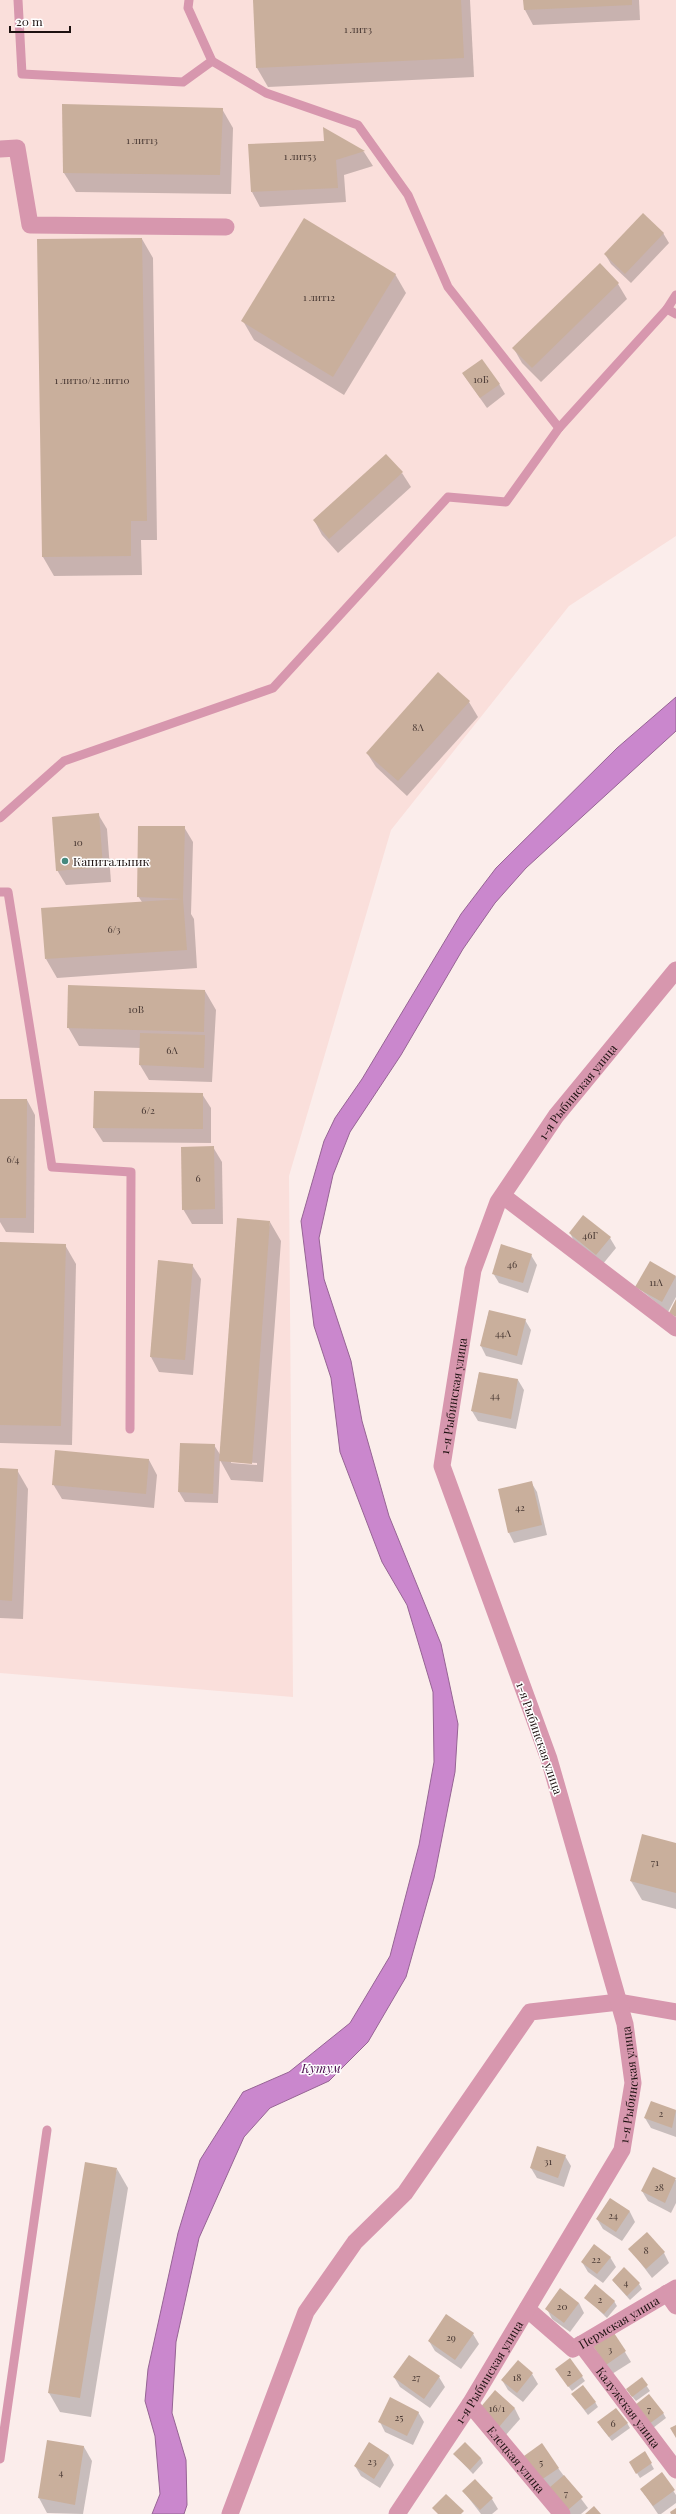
<svg xmlns="http://www.w3.org/2000/svg" width="676" height="2514" font-family="'Playfair Display',serif">
	<style>
		.built { fill: #fadfdb }
		.water { fill: #ca87cd; stroke: #966494 }
		.shadow { fill: #0003; fill-rule: evenodd }
		.building { fill: #c9af9c }
		.lines { fill: none; stroke-linecap: round; stroke-linejoin: round }
		.service { stroke: #d797ae; stroke-width: 9 }
		.minor { stroke: #d797ae; stroke-width: 17 }
		.poi-dot { fill: #45897d; stroke: #fff; stroke-width: 1.5 }
		.labels { text-anchor: middle; dominant-baseline: central; stroke-width: 3; stroke-linejoin: round; paint-order: stroke }
		.number-label { font-size: 10px; fill: #483833 }
		.poi-label { font-size: 12px; fill: #1d1110; stroke: #fff; text-anchor: start }
		.street-label { font-size: 12px; fill: #1d1110; stroke: #fff }
		.water-label { font-size: 13px; font-style: italic; fill: #4e1152; stroke: #fff }
	</style>
	<rect width="100%" height="100%" fill="#fbedeb"/>
	<polygon class="built" points="0,0 676,0 676,536 569,606 391,830 289,1176 293,1697 0,1673"/>
	<polygon class="water" points="676,697 676,731 526,868 495,903 463,949 401,1055 350,1132 333,1175 319,1238 324,1279 351,1361 362,1421 389,1516 441,1644 458,1724 455,1772 434,1878 406,1977 368,2042 329,2081 270,2108 244,2137 199,2238 176,2342 172,2413 186,2460 187,2505 184,2514 152,2514 160,2494 155,2436 145,2401 148,2369 178,2233 200,2160 243,2092 289,2072 350,2023 390,1956 419,1845 434,1762 433,1692 407,1605 382,1562 340,1452 331,1378 314,1326 301,1221 324,1141 335,1118 362,1079 461,914 496,868 617,748"/>
	<g class="shadow">
		<polygon points="254,0 470,0 474,77 268,87 257,68"/>
		<polygon points="524,0 639,0 640,20 533,25 525,10"/>
		<polygon points="222,109 233,128 231,194 76,192 64,173"/>
		<polygon points="325,129 364,152 373,166 344,175 346,202 260,207 252,192 325,142"/>
		<polygon points="663,233 669,243 631,283 611,264 605,254"/>
		<polygon points="142,239 153,258 157,540 141,540 142,575 54,576 43,557"/>
		<polygon points="600,265 618,284 627,299 541,382 522,363 514,349"/>
		<polygon points="395,274 406,293 344,395 254,340 243,321"/>
		<polygon points="463,374 499,384 505,394 487,408"/>
		<polygon points="402,473 411,487 338,553 322,535 314,520"/>
		<polygon points="438,674 469,702 478,717 407,796 376,767 367,753"/>
		<polygon points="98,814 107,829 111,882 66,885 57,870"/>
		<polygon points="184,827 193,842 191,914 194,919 197,968 57,978 46,959 142,902 138,896"/>
		<polygon points="205,991 216,1010 212,1082 149,1080 140,1065 141,1048 79,1046 68,1027"/>
		<polygon points="202,1094 211,1108 211,1143 103,1142 94,1128"/>
		<polygon points="0,1100 27,1100 35,1115 34,1233 6,1232 0,1222"/>
		<polygon points="213,1147 222,1162 223,1224 192,1224 183,1209"/>
		<path d="M270 1222 281 1241 263 1482 231 1480 220 1460 218 1503 185 1502 179 1492 214 1445 221 1456ZM231 1461 257 1463V1465L231 1463Z"/>
		<polygon points="570,1233 610,1238 616,1248 602,1265 575,1243"/>
		<polygon points="0,1243 65,1245 76,1264 72,1445 0,1443"/>
		<polygon points="531,1255 537,1265 528,1293 499,1283 493,1273"/>
		<polygon points="159,1262 192,1265 201,1279 193,1375 159,1372 151,1357"/>
		<polygon points="651,1263 676,1277 676,1297 668,1312 637,1287"/>
		<polygon points="489,1311 525,1320 531,1330 522,1365 486,1356 481,1346"/>
		<polygon points="479,1373 518,1380 524,1390 516,1429 478,1421 472,1411"/>
		<polygon points="149,1460 157,1475 154,1508 62,1499 53,1484"/>
		<polygon points="0,1469 17,1470 28,1489 23,1619 0,1618"/>
		<polygon points="531,1482 537,1492 547,1535 514,1543 509,1533"/>
		<polygon points="676,1844 676,1909 642,1900 631,1881"/>
		<polygon points="651,2102 676,2111 676,2137 651,2128 645,2118"/>
		<polygon points="565,2156 571,2166 564,2187 537,2178 531,2168"/>
		<polygon points="117,2169 128,2188 91,2417 60,2412 49,2393"/>
		<polygon points="654,2169 676,2180 676,2203 671,2213 648,2201 642,2191"/>
		<polygon points="610,2199 630,2212 635,2222 622,2241 603,2229 597,2219"/>
		<polygon points="630,2249 664,2253 669,2263 652,2278"/>
		<polygon points="610,2257 616,2267 603,2283 588,2272 582,2262"/>
		<polygon points="613,2281 639,2284 642,2289 630,2300"/>
		<polygon points="586,2298 614,2301 617,2306 607,2318"/>
		<polygon points="579,2303 584,2313 570,2332 552,2319 547,2309"/>
		<polygon points="473,2334 479,2344 461,2369 435,2351 429,2341"/>
		<polygon points="614,2334 631,2362 612,2374 594,2347"/>
		<polygon points="570,2359 585,2381 572,2391 559,2374"/>
		<polygon points="518,2362 532,2374 538,2384 523,2402 508,2390 502,2380"/>
		<polygon points="394,2377 439,2377 445,2387 430,2408 400,2387"/>
		<polygon points="642,2379 650,2391 636,2401 630,2394"/>
		<polygon points="496,2392 515,2409 520,2419 505,2436 486,2419"/>
		<polygon points="575,2398 595,2402 598,2407 588,2415"/>
		<polygon points="636,2405 663,2413 666,2418 653,2428"/>
		<polygon points="418,2412 424,2422 413,2445 385,2432 380,2422"/>
		<polygon points="627,2423 630,2428 612,2441 601,2427"/>
		<polygon points="48,2441 84,2447 92,2461 83,2514 47,2513 39,2498"/>
		<polygon points="645,2453 654,2469 640,2478 630,2462"/>
		<polygon points="454,2454 481,2458 483,2463 473,2474"/>
		<polygon points="389,2455 394,2465 380,2488 361,2476 355,2466"/>
		<polygon points="531,2466 558,2468 588,2508 581,2514 570,2514"/>
		<polygon points="662,2474 676,2495 676,2503 661,2514 658,2514 641,2489"/>
		<polygon points="464,2492 492,2499 498,2509 492,2514 481,2514"/>
	</g>
	<g class="building">
		<polygon points="253,0 461,0 464,58 256,68"/>
		<polygon points="523,0 632,0 632,5 524,10"/>
		<polygon points="62,104 223,108 220,175 63,173"/>
		<polygon points="323,127 365,151 336,160 338,188 251,192 248,144 324,141"/>
		<polygon points="643,213 664,233 625,274 604,254"/>
		<polygon points="304,218 396,274 333,377 241,321"/>
		<polygon points="142,238 147,521 131,521 131,556 42,557 37,239"/>
		<polygon points="600,263 619,283 532,368 512,348"/>
		<polygon points="482,359 500,384 480,398 462,373"/>
		<polygon points="386,454 403,472 329,539 313,520"/>
		<polygon points="438,672 470,701 398,781 366,753"/>
		<polygon points="99,813 103,867 56,871 52,817"/>
		<polygon points="138,826 185,826 183,899 187,950 45,959 41,908 183,899 137,897"/>
		<polygon points="68,985 205,990 204,1032 67,1028"/>
		<polygon points="140,1033 205,1035 204,1068 139,1065"/>
		<polygon points="94,1091 203,1093 203,1129 93,1128"/>
		<polygon points="0,1099 27,1099 26,1218 0,1218"/>
		<polygon points="214,1146 215,1209 182,1210 181,1147"/>
		<polygon points="583,1215 611,1237 596,1255 569,1233"/>
		<polygon points="237,1218 270,1221 252,1464 219,1461"/>
		<polygon points="0,1242 66,1244 61,1426 0,1425"/>
		<polygon points="501,1244 532,1254 523,1283 492,1274"/>
		<polygon points="158,1260 193,1264 185,1360 150,1357"/>
		<polygon points="650,1261 676,1276 662,1302 635,1287"/>
		<polygon points="676,1299 676,1317 669,1313"/>
		<polygon points="489,1310 526,1319 517,1356 480,1346"/>
		<polygon points="479,1372 518,1379 511,1419 471,1411"/>
		<polygon points="180,1443 215,1444 213,1494 178,1492"/>
		<polygon points="55,1450 149,1459 146,1494 52,1485"/>
		<polygon points="0,1468 18,1469 12,1601 0,1600"/>
		<polygon points="532,1481 542,1525 508,1533 498,1489"/>
		<polygon points="642,1834 676,1843 676,1893 630,1881"/>
		<polygon points="651,2101 676,2110 672,2128 644,2118"/>
		<polygon points="537,2146 566,2155 558,2178 530,2168"/>
		<polygon points="85,2162 117,2168 80,2398 48,2393"/>
		<polygon points="653,2167 676,2178 665,2203 641,2191"/>
		<polygon points="610,2198 630,2211 616,2232 596,2219"/>
		<polygon points="647,2232 665,2252 646,2269 628,2249"/>
		<polygon points="594,2244 611,2257 597,2274 581,2262"/>
		<polygon points="624,2267 640,2283 627,2296 612,2280"/>
		<polygon points="595,2284 615,2301 604,2314 584,2298"/>
		<polygon points="560,2288 579,2303 564,2323 545,2309"/>
		<polygon points="446,2314 474,2333 455,2360 428,2341"/>
		<polygon points="614,2333 626,2351 606,2365 593,2346"/>
		<polygon points="409,2355 440,2376 424,2399 393,2377"/>
		<polygon points="570,2358 583,2376 568,2387 555,2369"/>
		<polygon points="518,2360 533,2373 517,2393 501,2380"/>
		<polygon points="642,2377 648,2385 632,2397 626,2389"/>
		<polygon points="583,2385 596,2402 585,2410 571,2394"/>
		<polygon points="495,2390 515,2408 499,2427 479,2409"/>
		<polygon points="649,2394 664,2413 649,2424 635,2405"/>
		<polygon points="390,2397 419,2412 407,2436 378,2422"/>
		<polygon points="616,2408 628,2423 609,2437 597,2422"/>
		<polygon points="676,2425 676,2438 670,2428"/>
		<polygon points="47,2440 84,2446 75,2505 38,2498"/>
		<polygon points="369,2442 389,2455 374,2479 354,2466"/>
		<polygon points="465,2442 481,2458 470,2470 453,2454"/>
		<polygon points="542,2443 559,2468 541,2480 524,2456"/>
		<polygon points="645,2451 652,2463 636,2474 629,2462"/>
		<polygon points="662,2472 675,2490 653,2506 640,2489"/>
		<polygon points="564,2475 583,2497 568,2510 549,2488"/>
		<polygon points="475,2479 493,2498 480,2510 462,2491"/>
		<polygon points="446,2494 464,2511 461,2514 438,2514 432,2508"/>
		<polygon points="594,2506 601,2514 585,2514"/>
		<polygon points="676,2508 676,2514 671,2514 670,2512"/>
	</g>
	<g class="lines">
		<g class="service">
			<polyline points="18,0 22,74 183,82 212,61 188,8 189,0"/>
			<polyline points="212,61 266,93 358,125 408,195 448,287 559,428"/>
			<polyline points="667,309 676,295"/>
			<polyline points="0,818 64,761 273,688 448,497 506,502 559,428 667,309 676,314"/>
			<polyline points="0,892 8,892 52,1167 131,1172 130,1429"/>
			<polyline points="0,2459 47,2130"/>
		</g>
		<g class="minor">
			<polyline points="0,149 17,148 30,225 226,227"/>
			<polyline points="503,1196 676,1328"/>
			<polyline points="667,2293 676,2306"/>
			<path id="s1" d="M527 2309 573 2349 676 2288"/>
			<path id="s2" d="M581 2344 676 2470"/>
			<path id="s3" d="M470 2404 562 2514"/>
			<polyline points="230,2514 306,2312 355,2242 405,2193 530,2012 619,2002 676,2012"/>
			<path id="s4" d="M397 2514 470 2404 622 2150 633 2083 625 2024 549 1759 442 1466 473 1270 498 1202 556 1116 676 970"/>
		</g>
	</g>
	<circle class="poi-dot" cx="65" cy="861" r="4"/>
	<g class="labels">
		<g class="number-label">
			<text x="358" y="29">1 лит3</text>
			<text x="142" y="140">1 лит13</text>
			<text x="300" y="156">1 лит53</text>
			<text x="319" y="297">1 лит12</text>
			<text x="481" y="379">10Б</text>
			<text x="92" y="380">1 лит10/12 лит10</text>
			<text x="418" y="727">8А</text>
			<text x="78" y="842">10</text>
			<text x="114" y="929">6/3</text>
			<text x="136" y="1009">10В</text>
			<text x="172" y="1050">6А</text>
			<text x="148" y="1110">6/2</text>
			<text x="13" y="1159">6/4</text>
			<text x="198" y="1178">6</text>
			<text x="590" y="1235">46Г</text>
			<text x="512" y="1264">46</text>
			<text x="656" y="1282">11А</text>
			<text x="503" y="1333">44А</text>
			<text x="495" y="1395">44</text>
			<text x="520" y="1507">42</text>
			<text x="655" y="1862">71</text>
			<text x="661" y="2113">2</text>
			<text x="548" y="2161">31</text>
			<text x="659" y="2187">28</text>
			<text x="613" y="2215">24</text>
			<text x="646" y="2250">8</text>
			<text x="596" y="2259">22</text>
			<text x="626" y="2282">4</text>
			<text x="600" y="2299">2</text>
			<text x="562" y="2306">20</text>
			<text x="451" y="2337">29</text>
			<text x="610" y="2349">3</text>
			<text x="569" y="2372">2</text>
			<text x="416" y="2377">27</text>
			<text x="517" y="2377">18</text>
			<text x="497" y="2408">16/1</text>
			<text x="649" y="2409">7</text>
			<text x="399" y="2417">25</text>
			<text x="613" y="2423">6</text>
			<text x="372" y="2461">23</text>
			<text x="541" y="2462">5</text>
			<text x="61" y="2472">4</text>
			<text x="566" y="2493">7</text>
		</g>
		<g class="poi-label">
			<text x="73" y="861">Капитальник</text>
		</g>
		<g class="street-label">
			<text stroke="none"><textPath href="#s4" startOffset="1550">1-я Рыбинская улица</textPath></text>
			<text stroke="none"><textPath href="#s4" startOffset="1214">1-я Рыбинская улица</textPath></text>
			<text transform="translate(540 1738) rotate(71)">1-я Рыбинская улица</text>
			<text stroke="none"><textPath href="#s4" startOffset="494">1-я Рыбинская улица</textPath></text>
			<text stroke="none"><textPath href="#s1" startOffset="114">Пермская улица</textPath></text>
			<text stroke="none"><textPath href="#s4" startOffset="169">1-я Рыбинская улица</textPath></text>
			<text stroke="none"><textPath href="#s2" startOffset="79">Калужская улица</textPath></text>
			<text stroke="none"><textPath href="#s3" startOffset="72">Елецкая улица</textPath></text>
		</g>
		<g class="water-label">
			<text x="321" y="2067">Кутум</text>
		</g>
	</g>
	<path d="M10 26v6h60v-6" fill="none" stroke="#1d1110" stroke-width="2"/>
	<text x="16" y="26" font-size="12" fill="#1d1110" stroke="#ffffff" stroke-width="3" paint-order="stroke">20 m</text>
</svg>
